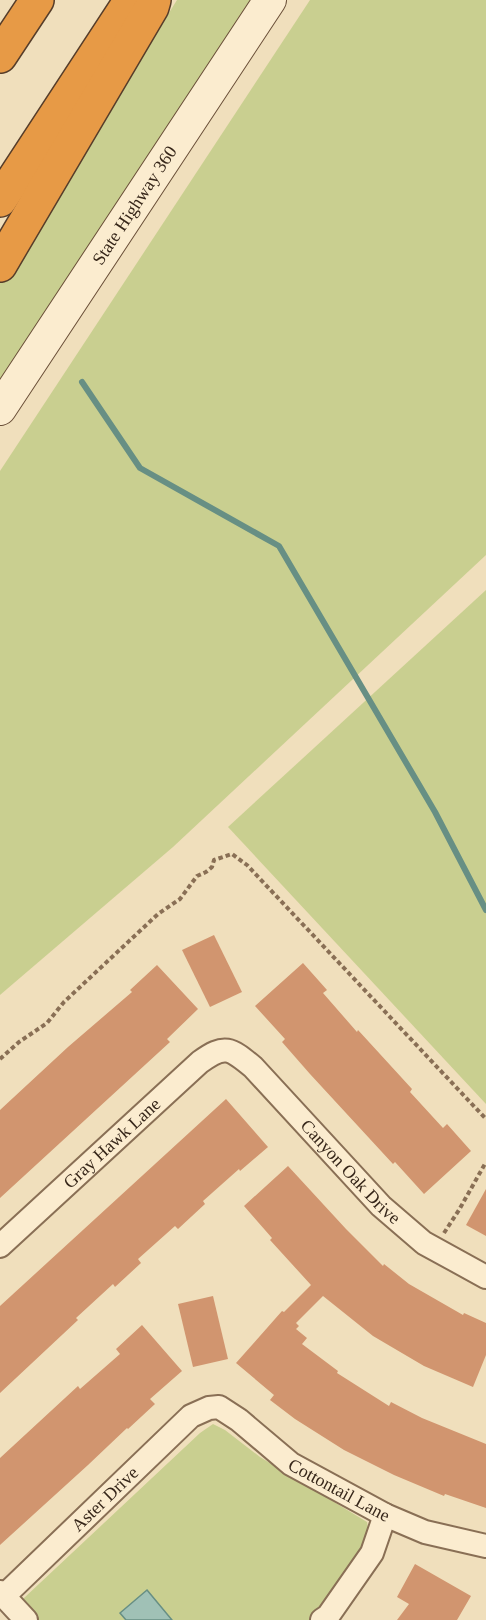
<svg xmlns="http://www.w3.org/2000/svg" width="486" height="1620" font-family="Georgia,serif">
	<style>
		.green { fill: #c9cf90 }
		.water { fill: #a0c1b6; stroke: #678f84; stroke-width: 1.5 }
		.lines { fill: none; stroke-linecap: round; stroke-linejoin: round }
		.stream { stroke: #678f84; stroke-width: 6 }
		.building { fill: #d1956f }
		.street-casing { stroke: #896f55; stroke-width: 26 }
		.secondary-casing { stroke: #6a4f38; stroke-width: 34 }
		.highway-casing { stroke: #563d2a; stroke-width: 36 }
		.path { stroke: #896f55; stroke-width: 4; stroke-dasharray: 4.5 3; stroke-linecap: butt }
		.street { stroke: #fbeccf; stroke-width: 22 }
		.secondary { stroke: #fbeccf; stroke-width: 32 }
		.highway { stroke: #e79a46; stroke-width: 33 }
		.labels { text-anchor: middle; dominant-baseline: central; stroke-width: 4.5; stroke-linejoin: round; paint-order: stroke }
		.street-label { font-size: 18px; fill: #37271a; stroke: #f7e9cc }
	</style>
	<rect width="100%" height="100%" fill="#f0dfbc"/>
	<g class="green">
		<polygon points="177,0 251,0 0,387 0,283"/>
		<polygon points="310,0 486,0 486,555 173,847 0,995 0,471"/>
		<polygon points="486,590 486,1104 228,827"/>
		<polygon points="213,1424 225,1430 260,1457 367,1522 369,1534 357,1560 312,1620 35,1620 21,1605 24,1598 200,1433"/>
	</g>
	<polygon class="water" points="147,1590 172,1620 126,1620 120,1613"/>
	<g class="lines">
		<polyline class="stream" points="82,382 140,468 279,546 435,812 486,910"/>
	</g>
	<g class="building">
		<polygon points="214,935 242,992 210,1007 182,950"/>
		<polygon points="303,963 327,990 323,993 357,1032 358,1030 412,1089 410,1092 443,1128 447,1124 471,1151 424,1194 395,1162 393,1164 310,1074 282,1042 285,1039 255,1006"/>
		<polygon points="157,965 198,1009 167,1039 170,1042 0,1198 0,1110 68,1047 132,992 130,990"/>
		<polygon points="226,1099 268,1147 240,1171 239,1169 203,1201 205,1204 178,1229 175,1226 138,1259 141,1263 115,1287 113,1284 76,1318 78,1320 0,1393 0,1306"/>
		<polygon points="288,1166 346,1229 383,1266 384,1264 409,1284 463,1315 464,1313 486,1323 486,1355 473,1387 424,1366 373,1336 323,1296 296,1323 299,1326 296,1329 307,1338 302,1344 338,1371 337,1373 389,1406 391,1402 422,1418 486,1444 486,1508 445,1494 444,1496 394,1475 344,1450 295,1419 270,1400 274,1395 236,1363 282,1311 284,1312 311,1285 270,1240 272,1238 244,1206"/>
		<polygon points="486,1189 486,1236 466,1225"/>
		<polygon points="213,1296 228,1359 193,1367 178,1304"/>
		<polygon points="142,1325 182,1371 150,1399 155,1404 128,1429 127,1428 88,1465 0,1545 0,1458 78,1386 80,1389 120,1354 116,1349"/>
		<polygon points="415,1564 471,1596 457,1620 397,1620 409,1604 397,1597"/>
	</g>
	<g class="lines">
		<defs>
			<g id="street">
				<path id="s1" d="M0 1246 200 1062C225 1044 230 1048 253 1067L381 1206 424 1243 486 1277"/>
				<polyline points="0,1592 26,1620"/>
				<path id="s2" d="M4 1596 191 1416 209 1408 219 1407 239 1420 291 1464 385 1515 425 1532 486 1546"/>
				<polyline points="322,1620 328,1616 372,1553 385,1515"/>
			</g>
			<g id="secondary">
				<path id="s3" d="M0 409 270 0"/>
			</g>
			<g id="highway">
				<polyline points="0,56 37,0"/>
				<polyline points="0,200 131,0"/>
				<polyline points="0,265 152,7 154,0"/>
			</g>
		</defs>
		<use href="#street" class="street-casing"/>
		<use href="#secondary" class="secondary-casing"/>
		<use href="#highway" class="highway-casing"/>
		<g class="path">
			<polyline points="0,1059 19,1042 47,1023 64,1002 158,914 180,899 197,876 206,872 212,867 214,860 232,854 247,865 486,1119"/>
			<polyline points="444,1233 459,1210 486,1162"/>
		</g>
		<use href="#street" class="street"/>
		<use href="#secondary" class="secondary"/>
		<use href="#highway" class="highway"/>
	</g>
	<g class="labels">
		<g class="street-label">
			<text stroke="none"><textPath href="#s3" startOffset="244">State Highway 360</textPath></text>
			<text stroke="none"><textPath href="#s1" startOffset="152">Gray Hawk Lane</textPath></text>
			<text stroke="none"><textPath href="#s1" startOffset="476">Canyon Oak Drive</textPath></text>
			<text stroke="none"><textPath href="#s2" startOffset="436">Cottontail Lane</textPath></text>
			<text stroke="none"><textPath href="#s2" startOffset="140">Aster Drive</textPath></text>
		</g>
	</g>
</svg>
